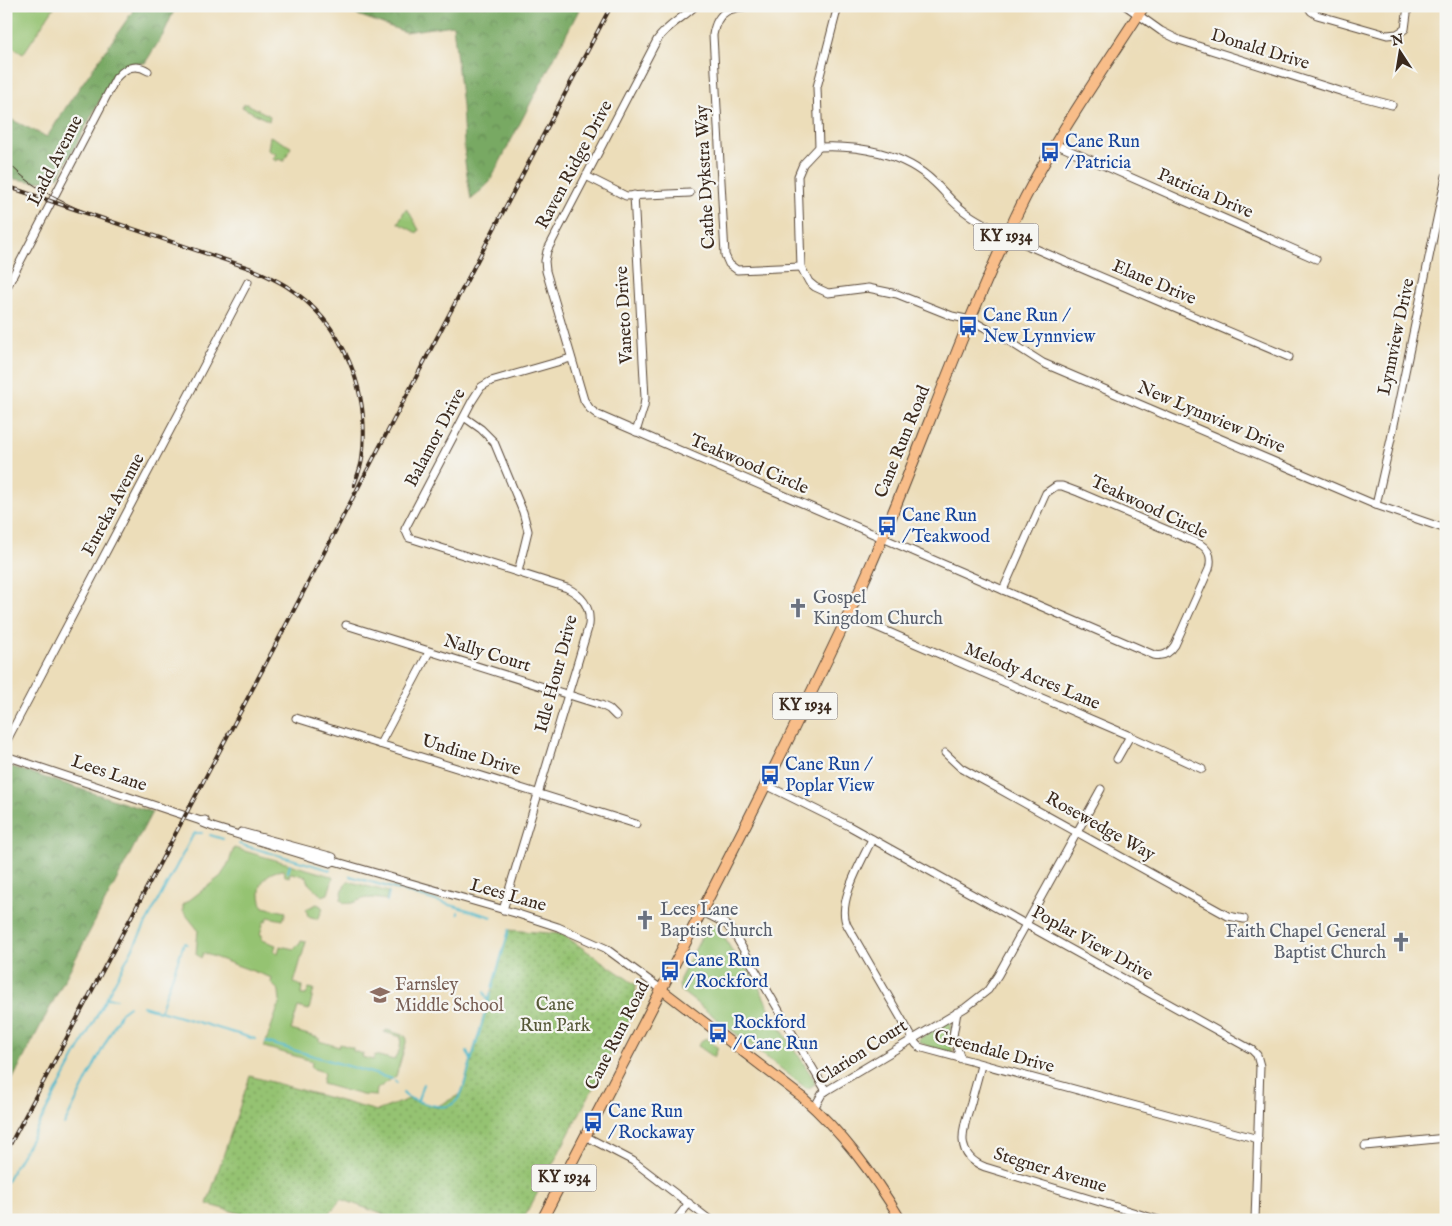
<svg xmlns="http://www.w3.org/2000/svg" width="1452" height="1226" font-family="'IM FELL English',serif">
	<style>
		.green { fill: #95c372; stroke: #687648 }
		.forest { fill: url(#forest-crowns); stroke: #5a6a41 }
		.park { fill: url(#park-dots); stroke: #687648 }
		.lines { fill: none; stroke-linecap: round; stroke-linejoin: round }
		.stream { stroke: #50b9cd; stroke-width: 2 }
		.minor-casing { stroke: #564535; stroke-width: 9 }
		.major-casing { stroke: #564535; stroke-width: 11 }
		.highway-casing { stroke: #564535; stroke-width: 12 }
		.minor { stroke: #fff; stroke-width: 7 }
		.major { stroke: #f8bd89; stroke-width: 9 }
		.highway { stroke: #f8bd89; stroke-width: 10 }
		.tram { stroke: #3b2a1e; stroke-width: 1 }
		.rail-casing { stroke: #3b2a1e; stroke-width: 4 }
		.rail { stroke: #f6f6f2; stroke-width: 2; stroke-dasharray: 5.5; stroke-linecap: butt }
		.labels { text-anchor: middle; dominant-baseline: central; stroke-width: 4.5; stroke-linejoin: round; paint-order: stroke }
		.shield { fill: #f6f6f2; stroke: #73675e; stroke-width: 1 }
		.shield-label { font-size: 16px; font-weight: bold; fill: #3b2a1e }
		.street-label { font-size: 18px; fill: #3b2a1e; stroke: #f6f6f2 }
		.transit-label { font-size: 18px; fill: #164399; stroke: #f6f6f2; text-anchor: start }
		.worship-label { font-size: 18px; fill: #5b616d; stroke: #f6f6f2; text-anchor: start }
		.education-label { font-size: 18px; fill: #785e54; stroke: #f6f6f2; text-anchor: start }
		.park-label { font-size: 18px; fill: #565837; stroke: #f6f6f2 }
	</style>
	<defs>
		<pattern id="forest-crowns" width="20" height="18" patternUnits="userSpaceOnUse" patternTransform="scale(1.25)"><rect width="20" height="18" fill="#78a964"/><path d="M2 6a3 3 0 1 1 6 0M12 15a3 3 0 1 1 6 0" fill="none" stroke="#648a52"/></pattern>
		<pattern id="park-dots" width="8" height="8" patternUnits="userSpaceOnUse" patternTransform="scale(1.25)"><rect width="8" height="8" fill="#95c372"/><path d="M2 2h.1M6 6h.1" fill="none" stroke="#7b9f5d" stroke-width="1.8" stroke-linecap="round"/></pattern>
	</defs>
	<rect width="100%" height="100%" fill="#f6f6f2"/>
	<filter id="ink" filterUnits="userSpaceOnUse"><feTurbulence type="fractalNoise" baseFrequency=".02" numOctaves="2"/><feDisplacementMap in="SourceGraphic" scale="10" xChannelSelector="R" yChannelSelector="G"/><feConvolveMatrix kernelMatrix="1 2 1 2 8 2 1 2 1" color-interpolation-filters="sRGB"/></filter>
	<filter id="wash" filterUnits="userSpaceOnUse"><feTurbulence type="fractalNoise" baseFrequency=".0096" numOctaves="4" result="noise"/><feDisplacementMap in="SourceGraphic" scale="20" xChannelSelector="R" yChannelSelector="G"/><feGaussianBlur stdDeviation="1.12" result="paint"/><feColorMatrix in="noise" values="0 0 0 0 0 0 0 0 0 0 0 0 0 0 0 0 0 1.4 0 .05"/><feComposite in="paint" operator="in"/></filter>
	<g filter="url(#wash)">
		<rect width="100%" height="100%" fill="#ecddb9"/>
		<g class="green">
			<polygon points="6,6 55,6 23,54 6,43"/>
			<polygon points="244,104 247,104 270,116 269,121 242,107"/>
			<polygon points="270,136 291,147 284,161 278,159 277,161 273,159 276,154 268,150"/>
			<polygon points="405,210 408,210 419,230 417,233 398,223"/>
			<path d="M234 848 331 876 333 878 328 894 322 896 309 884 307 877 292 873 289 874 290 877 285 876 284 870C263 871 255 888 263 907L286 912 283 920 268 917 266 921H264L260 934 262 935V940L276 945 274 951 278 953 280 946 294 949 297 945H299L301 941 306 942 294 983 302 986 301 995H306L309 988 314 989 309 1010 298 1007 291 1030 319 1038V1041L339 1047 340 1044 353 1048V1051L363 1054 362 1057 373 1060 375 1055 394 1060 400 1049 401 1037 384 1032 387 1030 405 1036 407 1039 396 1076 377 1089 376 1096 362 1095 322 1084 324 1072 311 1068 312 1061 264 1047 280 1002 279 991 271 983 272 978 203 953 201 958 196 954 198 930 183 911V905L221 876 229 862Z"/>
			<path d="M348 881 388 892 386 900C380 899 374 898 369 898 358 898 349 909 341 900 342 893 343 885 348 881Z"/>
			<polygon points="317,904 321,906 323,909 318,919 308,916 306,909"/>
			<polygon points="712,924 719,928 735,956 738,958 739,957 757,983 774,1018 813,1078 815,1084 809,1088 806,1088 681,991 679,986 680,979 707,926"/>
			<polygon points="948,1021 951,1023 949,1036 953,1053 927,1046 919,1041 919,1039"/>
			<polygon points="706,1038 718,1048 714,1057 698,1046 701,1041"/>
		</g>
		<g class="forest">
			<polygon points="127,6 176,6 163,35 145,63 128,63 114,74 59,176 37,182 6,178 6,148 9,143 6,140 6,117 47,137 68,104 133,11"/>
			<polygon points="333,6 581,6 489,183 471,200 465,162 462,106 453,25 405,32"/>
			<polygon points="6,765 152,812 6,1092"/>
		</g>
		<polygon class="park" points="509,930 562,934 636,985 635,1009 523,1220 398,1220 341,1199 324,1220 263,1220 207,1204 250,1076 377,1111 409,1099 436,1107 461,1094"/>
		<g class="lines">
			<g class="stream">
				<polyline points="210,835 223,839"/>
				<polyline points="239,844 330,870"/>
				<polyline points="288,872 290,864"/>
				<polyline points="350,876 492,917"/>
				<polyline points="387,901 389,892"/>
				<polyline points="458,914 458,912"/>
				<polyline points="492,988 509,930"/>
				<polyline points="484,992 488,1001"/>
				<polyline points="107,998 117,999"/>
				<polyline points="143,1006 255,1039"/>
				<polyline points="160,1011 184,943 187,944"/>
				<polyline points="266,1042 392,1079"/>
				<polyline points="467,1051 471,1060"/>
				<polyline points="395,1081 397,1083"/>
				<path d="M403 1093C408 1099 414 1100 420 1102 439 1108 455 1112 463 1089L491 992"/>
				<polyline points="418,1100 423,1084"/>
				<polyline points="64,1125 121,1012 129,1006"/>
				<polyline points="6,1182 30,1141 192,837 195,833 202,833"/>
			</g>
		</g>
	</g>
	<g filter="url(#ink)">
		<g class="lines">
			<defs>
				<g id="minor">
					<path d="M695 6C682 19 667 25 657 40L547 251 545 261 546 271 584 400 590 409 598 415 1003 590"/>
					<path d="M755 6C732 7 717 9 713 35L725 255 729 264 737 270 801 267"/>
					<polyline points="757,6 768,8 774,6"/>
					<polyline points="838,6 817,87 819,147 803,164 798,176 801,267 809,282 815,287 828,293 868,288 897,294 952,316 971,320 1007,340 1043,363 1376,505 1446,529"/>
					<polyline points="1126,6 1161,31 1179,40 1343,92 1392,105"/>
					<polyline points="1308,6 1311,11 1317,15 1387,35 1397,34 1405,29 1408,6"/>
					<polyline points="1055,144 1316,259"/>
					<path d="M819 147C859 145 904 153 934 182 946 193 954 205 968 214 987 227 1008 236 1029 246L1289 357"/>
					<polyline points="586,176 626,196 690,193"/>
					<polyline points="634,195 645,398 644,406 636,432"/>
					<path d="M6 289 116 78C125 68 135 63 148 71"/>
					<polyline points="464,417 481,429 494,442 523,512 528,531 518,572"/>
					<path d="M1056 486H1062L1078 492 1200 544C1210 550 1212 558 1209 569L1175 645C1169 654 1163 657 1154 655L1003 590 1046 493Z"/>
					<polyline points="1376,505 1391,439 1446,176"/>
					<polyline points="849,615 1130,736 1202,769"/>
					<polyline points="346,625 601,705 609,709 616,716"/>
					<polyline points="296,718 636,824"/>
					<polyline points="6,742 248,282"/>
					<polyline points="380,744 429,652"/>
					<polyline points="945,753 961,768 1228,916 1244,919"/>
					<polyline points="6,756 201,821 205,820"/>
					<polyline points="1117,759 1130,736"/>
					<polyline points="766,785 849,826 1252,1050 1257,1055 1260,1066 1255,1220"/>
					<polyline points="201,821 203,823 213,827 330,863 334,861 515,913 558,927 605,948 661,989"/>
					<polyline points="241,832 333,857 334,861"/>
					<path d="M872 839C862 861 836 903 847 925L916 1044 919 1047 1258 1139"/>
					<path d="M503 910 589 625C591 607 583 596 567 588L416 540 409 538 405 529 472 401 481 387 491 381 571 358"/>
					<polyline points="701,911 726,924 736,937 826,1091"/>
					<polyline points="957,1012 953,1036 961,1059"/>
					<path d="M981 1065C978 1078 974 1090 971 1103 963 1128 953 1155 985 1167L1159 1220"/>
					<polyline points="814,1108 822,1094 826,1091 965,1008 988,990 998,975 1101,789"/>
					<polyline points="585,1136 633,1161 710,1220"/>
					<polyline points="1365,1146 1446,1138"/>
					<polyline points="676,1220 689,1203"/>
				</g>
				<path id="major" d="M661 989 802 1097C843 1133 873 1174 901 1220"/>
				<path id="highway" d="M542 1220C645 1020 751 821 847 618 909 486 953 347 1016 216 1052 141 1100 75 1144 6"/>
			</defs>
			<use href="#minor" class="minor-casing"/>
			<use href="#major" class="major-casing"/>
			<use href="#highway" class="highway-casing"/>
			<use href="#minor" class="minor"/>
			<use href="#major" class="major"/>
			<use href="#highway" class="highway"/>
			<path class="tram" d="M6 160C30 188 62 202 95 216"/>
			<defs>
				<g id="rail">
					<path d="M6 186 252 269C263 274 275 279 286 286 344 323 371 392 362 459 361 468 357 476 354 485"/>
					<polyline points="6,1152 244,705 611,6"/>
				</g>
			</defs>
			<use href="#rail" class="rail-casing"/>
			<use href="#rail" class="rail"/>
		</g>
	</g>
	<defs>
		<symbol id="bus-bare" viewBox="-9 -9 18 18"><path d="M-5-6H5V4H4V6H2V4H-2V6H-4V4H-5ZM-3.5-4V0h7V-4ZM-3.5 1.2v1.5H-2V1.2ZM2 1.2v1.5H3.5V1.2Z" fill="#1a4fb4" stroke="#f6f6f2" stroke-width="2.5" paint-order="stroke"/></symbol>
		<symbol id="church-bare" viewBox="-9 -9 18 18"><path d="M-1.2-6h2.4v3.5h3.3v2.4h-3.3V6h-2.4V-.1h-3.3v-2.4h3.3Z" fill="#6b7280" stroke="#f6f6f2" stroke-width="2.5" paint-order="stroke"/></symbol>
		<symbol id="school-bare" viewBox="-9 -9 18 18"><path d="M0-5L7-2L0 1L-7-2ZM-4 1L0 2.5L4 1V4Q0 6-4 4Z" fill="#8d6e63" stroke="#f6f6f2" stroke-width="2.5" paint-order="stroke"/></symbol>
	</defs>
	<g fill-rule="evenodd">
		<use href="#bus-bare" x="1036" y="138" width="28" height="28"/>
		<use href="#bus-bare" x="954" y="312" width="28" height="28"/>
		<use href="#bus-bare" x="873" y="512" width="28" height="28"/>
		<use href="#church-bare" x="784" y="594" width="28" height="28"/>
		<use href="#bus-bare" x="756" y="761" width="28" height="28"/>
		<use href="#church-bare" x="631" y="906" width="28" height="28"/>
		<use href="#church-bare" x="1387" y="928" width="28" height="28"/>
		<use href="#bus-bare" x="656" y="957" width="28" height="28"/>
		<use href="#school-bare" x="366" y="981" width="28" height="28"/>
		<use href="#bus-bare" x="704" y="1019" width="28" height="28"/>
		<use href="#bus-bare" x="579" y="1108" width="28" height="28"/>
	</g>
	<g class="labels">
		<g class="shield">
			<rect x="973.5" y="223.5" width="65" height="27" rx="4"/>
			<rect x="772.5" y="692.5" width="65" height="27" rx="4"/>
			<rect x="531.5" y="1164.5" width="65" height="27" rx="4"/>
		</g>
		<g class="shield-label">
			<text x="1006" y="237">KY 1934</text>
			<text x="805" y="706">KY 1934</text>
			<text x="564" y="1178">KY 1934</text>
		</g>
		<g class="street-label">
			<text transform="translate(1260 50) rotate(17)">Donald Drive</text>
			<text transform="translate(56 161) rotate(-63)">Ladd Avenue</text>
			<text transform="translate(575 165) rotate(-62)">Raven Ridge Drive</text>
			<text transform="translate(706 177) rotate(-93)">Cathe Dykstra Way</text>
			<text transform="translate(1205 194) rotate(23)">Patricia Drive</text>
			<text transform="translate(1154 283) rotate(23)">Elane Drive</text>
			<text transform="translate(625 315) rotate(-93)">Vaneto Drive</text>
			<text transform="translate(1397 337) rotate(-78)">Lynnview Drive</text>
			<text transform="translate(1211 418) rotate(23)">New Lynnview Drive</text>
			<text transform="translate(436 438) rotate(-62)">Balamor Drive</text>
			<text transform="translate(903 442) rotate(-68)">Cane Run Road</text>
			<text transform="translate(749 465) rotate(23)">Teakwood Circle</text>
			<text transform="translate(114 505) rotate(-62)">Eureka Avenue</text>
			<text transform="translate(1149 508) rotate(25)">Teakwood Circle</text>
			<text transform="translate(487 654) rotate(17)">Nally Court</text>
			<text transform="translate(557 674) rotate(-75)">Idle Hour Drive</text>
			<text transform="translate(1032 677) rotate(23)">Melody Acres Lane</text>
			<text transform="translate(471 756) rotate(17)">Undine Drive</text>
			<text transform="translate(109 774) rotate(19)">Lees Lane</text>
			<text transform="translate(1100 827) rotate(29)">Rosewedge Way</text>
			<text transform="translate(508 896) rotate(16)">Lees Lane</text>
			<text transform="translate(1092 944) rotate(29)">Poplar View Drive</text>
			<text transform="translate(618 1036) rotate(-63)">Cane Run Road</text>
			<text transform="translate(994 1052) rotate(15)">Greendale Drive</text>
			<text transform="translate(862 1053) rotate(-33)">Clarion Court</text>
			<text transform="translate(1050 1171) rotate(17)">Stegner Avenue</text>
		</g>
		<g class="transit-label">
			<text x="1065" y="142">Cane Run<tspan x="1065" dy="21">/ Patricia</tspan></text>
			<text x="983" y="316">Cane Run /<tspan x="983" dy="21">New Lynnview</tspan></text>
			<text x="902" y="516">Cane Run<tspan x="902" dy="21">/ Teakwood</tspan></text>
			<text x="785" y="765">Cane Run /<tspan x="785" dy="21">Poplar View</tspan></text>
			<text x="685" y="961">Cane Run<tspan x="685" dy="21">/ Rockford</tspan></text>
			<text x="733" y="1023">Rockford<tspan x="733" dy="21">/ Cane Run</tspan></text>
			<text x="608" y="1112">Cane Run<tspan x="608" dy="21">/ Rockaway</tspan></text>
		</g>
		<g class="worship-label">
			<text x="813" y="598">Gospel<tspan x="813" dy="21">Kingdom Church</tspan></text>
			<text x="660" y="910">Lees Lane<tspan x="660" dy="21">Baptist Church</tspan></text>
			<text x="1386" y="932" text-anchor="end">Faith Chapel General<tspan x="1386" dy="21">Baptist Church</tspan></text>
		</g>
		<g class="education-label">
			<text x="395" y="985">Farnsley<tspan x="395" dy="21">Middle School</tspan></text>
		</g>
		<g class="park-label">
			<text x="555" y="1005">Cane<tspan x="555" dy="21">Run Park</tspan></text>
		</g>
	</g>
	<rect width="1452" height="1226" fill="none" stroke="#f6f6f2" stroke-width="25"/>
	<g transform="translate(1400 52) rotate(348)" stroke="#f6f6f2" stroke-width="4" paint-order="stroke">
	<path d="M0-4L9 19L0 12L-9 19Z" fill="#3b2a1e"/>
	<text y="-8" font-size="14" font-weight="bold" text-anchor="middle" fill="#3b2a1e">N</text>
	</g>
</svg>
